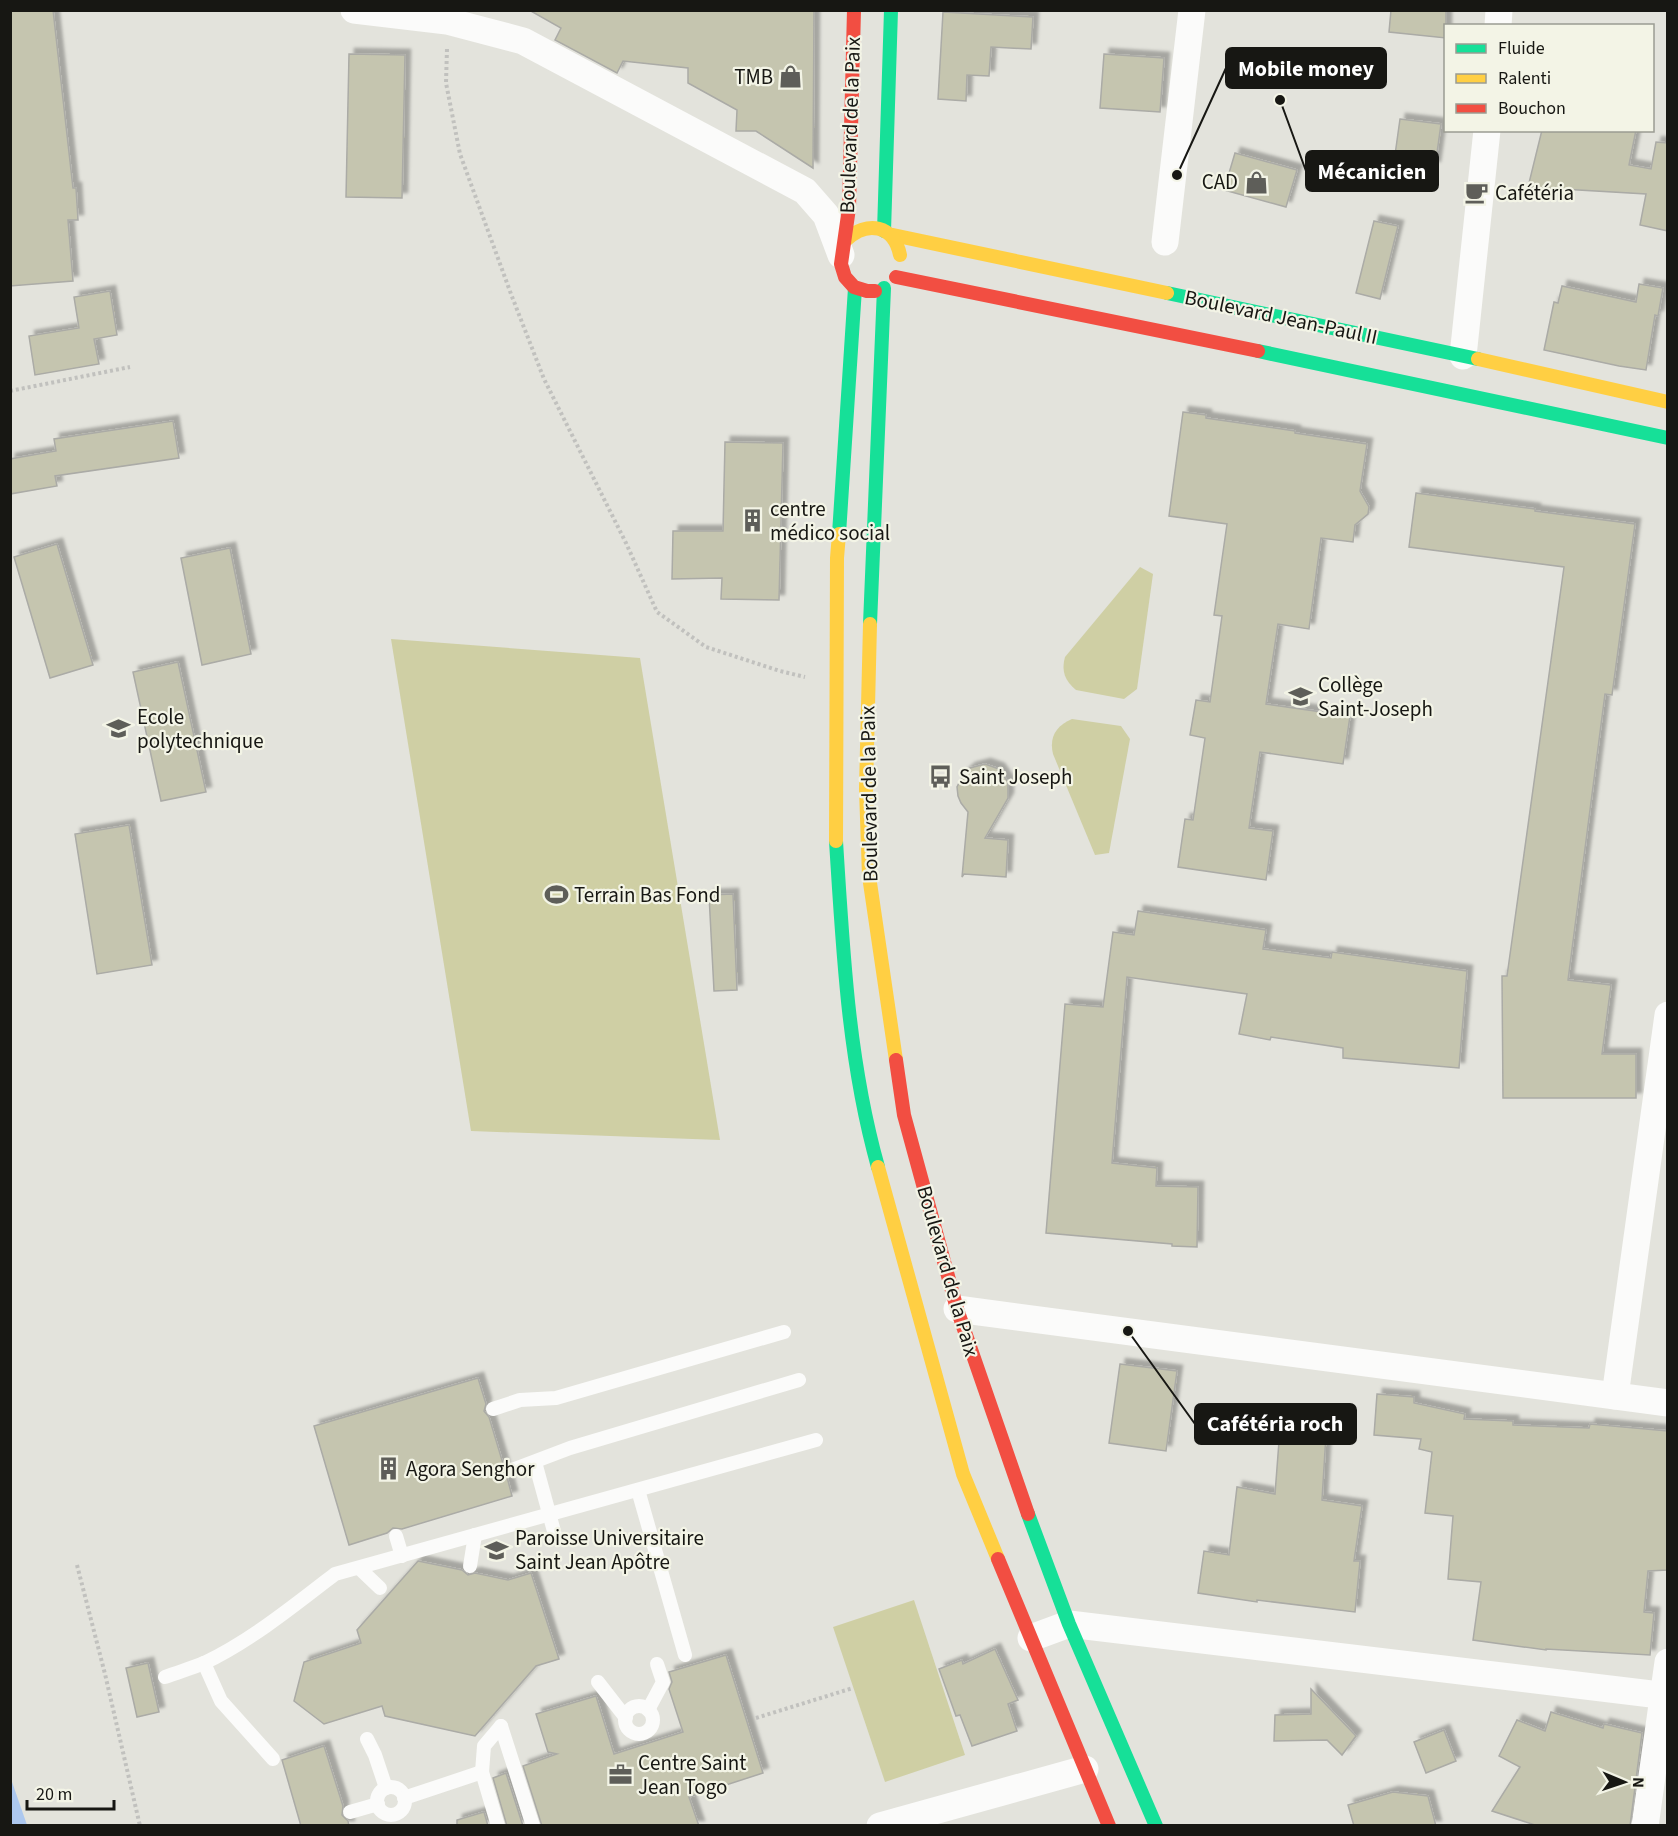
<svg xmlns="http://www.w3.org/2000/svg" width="1678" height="1836" font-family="'Source Sans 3',sans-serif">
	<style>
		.green { fill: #cfcfa4 }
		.water { fill: #adc8ef }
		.building { fill: #c5c5af; stroke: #ababa6; stroke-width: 1.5; filter: url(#shadow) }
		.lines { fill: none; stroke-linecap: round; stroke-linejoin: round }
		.path { stroke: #c1c1be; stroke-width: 4; stroke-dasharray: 3 3; stroke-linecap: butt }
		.lane { stroke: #fbfbfa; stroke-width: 14 }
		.street { stroke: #fbfbfa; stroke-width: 27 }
		.fast { stroke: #16e098; stroke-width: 14 }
		.slow { stroke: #ffcf43; stroke-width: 14 }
		.jam { stroke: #f24e42; stroke-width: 14 }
		.labels { text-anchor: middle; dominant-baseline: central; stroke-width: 4.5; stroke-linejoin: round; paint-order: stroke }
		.poi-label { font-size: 21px; fill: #171713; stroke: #f3f4e6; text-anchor: start }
		.street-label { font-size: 21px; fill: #171713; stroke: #f3f4e6 }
		.leader { fill: none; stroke: #171713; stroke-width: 2 }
		.callout-dot { fill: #171713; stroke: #f3f4e6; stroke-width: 2 }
		.callout { fill: #171713; stroke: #171713; stroke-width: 2 }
		.callout-label { font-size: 22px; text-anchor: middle; font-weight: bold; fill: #fff }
	</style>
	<defs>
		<filter id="shadow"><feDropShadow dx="5.5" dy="-5.5" stdDeviation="1.5" flood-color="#0004"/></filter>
	</defs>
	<rect width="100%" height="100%" fill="#e3e3dc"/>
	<g class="green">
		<path d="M1140 567 1153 574 1137 689 1124 699 1076 690C1065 681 1061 671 1065 657Z"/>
		<polygon points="391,639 640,658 720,1140 471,1131"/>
		<path d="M1072 719 1121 726 1130 739 1109 853 1095 855 1053 754C1049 737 1056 726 1072 719Z"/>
		<polygon points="914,1600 965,1755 885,1782 833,1627"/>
	</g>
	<polygon class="water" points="11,1779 27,1825 11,1825"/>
	<g class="building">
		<polygon points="10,10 53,10 73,188 76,188 78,220 68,220 73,281 10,286"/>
		<polygon points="529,10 814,10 813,168 756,131 736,131 737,110 688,83 688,68 623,61 617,73 555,40 561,28"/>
		<polygon points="1391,10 1446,10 1446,38 1389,32"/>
		<polygon points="943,12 1033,17 1031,49 991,47 989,76 967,75 966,101 938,99"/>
		<polygon points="349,54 405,55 402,198 346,197"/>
		<polygon points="1104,54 1164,58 1160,112 1100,108"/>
		<polygon points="1400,119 1441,124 1435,167 1394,162"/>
		<polygon points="1542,130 1636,130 1629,165 1651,169 1656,142 1668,143 1668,231 1640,225 1646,194 1528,187"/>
		<polygon points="1235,153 1297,170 1286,207 1224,190"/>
		<polygon points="1374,221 1398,226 1380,299 1356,293"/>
		<polygon points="1639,284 1663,288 1658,316 1655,315 1646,370 1619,366 1544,350 1554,302 1558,303 1562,286 1636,302"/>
		<polygon points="110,291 117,335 94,339 99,364 35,375 29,336 79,328 74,297"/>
		<polygon points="1183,412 1206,415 1206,418 1295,431 1295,433 1367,444 1360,491 1369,507 1368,514 1355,525 1353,542 1321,538 1309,629 1278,624 1266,704 1350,716 1343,764 1260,752 1249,828 1273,831 1266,880 1178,867 1185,819 1193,820 1205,738 1190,735 1196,700 1210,702 1222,616 1214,615 1227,524 1169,516"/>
		<polygon points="173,421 179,458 55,476 57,486 10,494 10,459 56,451 54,439"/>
		<polygon points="725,442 783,443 779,600 721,599 722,578 672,579 673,531 723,531"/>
		<polygon points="1416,493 1535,509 1535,511 1635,524 1612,695 1605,694 1568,980 1611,985 1602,1054 1636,1054 1636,1098 1503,1098 1502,976 1507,976 1564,567 1409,547"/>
		<polygon points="57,544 93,665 50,678 14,557"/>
		<polygon points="230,548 251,654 202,665 181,558"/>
		<polygon points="178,662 206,792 161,801 133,672"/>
		<polygon points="985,764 999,769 1008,782 1008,798 985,838 1008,840 1006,877 964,874 962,877 968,812 961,803 958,796 957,787 964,773 970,768"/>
		<polygon points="129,825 152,965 97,974 75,834"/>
		<polygon points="733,894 737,990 714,991 709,895"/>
		<polygon points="1138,911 1266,930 1263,949 1331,958 1332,952 1467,971 1459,1068 1343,1058 1343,1048 1271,1037 1270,1040 1239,1034 1247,994 1127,977 1112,1163 1157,1168 1156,1186 1198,1187 1197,1247 1172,1246 1172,1244 1046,1233 1065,1004 1103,1007 1113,932 1134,935"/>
		<polygon points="1120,1364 1177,1371 1166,1451 1109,1443"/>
		<polygon points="478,1378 486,1404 484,1411 489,1417 504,1467 503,1473 507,1477 512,1496 402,1529 393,1528 387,1533 349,1545 314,1426"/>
		<polygon points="1377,1394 1414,1397 1414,1403 1465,1414 1464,1419 1513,1421 1513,1425 1589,1428 1590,1424 1668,1431 1668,1570 1648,1571 1644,1612 1654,1613 1650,1655 1546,1649 1546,1650 1473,1640 1481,1582 1448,1579 1453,1516 1425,1513 1432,1452 1419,1449 1421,1439 1374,1435"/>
		<polygon points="1281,1415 1327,1418 1322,1500 1362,1506 1354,1561 1360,1561 1355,1612 1257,1600 1257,1602 1198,1593 1204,1551 1229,1555 1237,1487 1275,1494"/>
		<polygon points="418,1561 462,1570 468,1575 475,1573 508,1580 531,1573 559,1659 536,1666 475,1736 385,1716 382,1706 324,1724 294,1701 304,1662 361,1643 357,1630"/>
		<polygon points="995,1649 1018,1700 1008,1704 1017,1731 972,1746 960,1715 956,1716 939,1669 962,1660 963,1664"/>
		<polygon points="726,1655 763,1773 689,1797 699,1826 542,1826 523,1766 557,1754 548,1752 536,1714 596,1696 614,1754 683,1732 669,1689 672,1682 669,1672"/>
		<polygon points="148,1663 159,1712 137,1717 126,1668"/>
		<polygon points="1311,1689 1356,1736 1342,1755 1327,1740 1274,1741 1275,1715 1311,1714"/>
		<polygon points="1551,1712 1603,1728 1604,1724 1642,1733 1630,1826 1538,1826 1492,1811 1520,1767 1499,1756 1517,1720 1545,1731"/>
		<polygon points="1444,1730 1456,1761 1426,1773 1414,1742"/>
		<polygon points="324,1746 343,1806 342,1815 348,1821 349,1826 301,1826 282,1760"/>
		<polygon points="506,1773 523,1826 507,1826 493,1778"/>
		<polygon points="1393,1792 1428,1796 1436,1826 1354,1826 1348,1805"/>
		<polygon points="484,1812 488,1826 457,1826 457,1820"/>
	</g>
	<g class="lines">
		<g class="path">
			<polyline points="447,49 446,83 460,154 511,294 544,379 626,543 657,612 706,647 780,671 805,677"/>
			<polyline points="10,391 130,367"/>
			<polyline points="77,1565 105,1674 140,1826"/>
			<polyline points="756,1718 853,1688"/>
		</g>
		<g class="lane">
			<polyline points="493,1409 520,1400 556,1398 784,1332"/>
			<polyline points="535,1462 555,1535"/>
			<polyline points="512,1470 570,1448 799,1380"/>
			<polyline points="638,1490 685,1655"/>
			<polyline points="396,1536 402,1556"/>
			<polyline points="470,1566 475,1535"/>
			<polyline points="359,1568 380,1588"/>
			<polyline points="204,1663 221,1701 273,1759"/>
			<path d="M165 1677C178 1672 192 1668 204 1663 249 1642 295 1605 335 1574L816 1440"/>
			<polyline points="598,1682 626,1718"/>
			<circle cx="639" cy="1720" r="14"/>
			<polyline points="648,1710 663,1682 657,1664"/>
			<polyline points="501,1726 533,1826"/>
			<polyline points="367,1739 375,1755 386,1788"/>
			<circle cx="391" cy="1801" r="14"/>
			<polyline points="404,1798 482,1772"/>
			<polyline points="350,1812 378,1804"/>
			<polyline points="498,1826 482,1772 484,1746 501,1726"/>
		</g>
		<g class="street">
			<polyline points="354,10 447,21 523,41 805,191 826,215 841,255"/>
			<polyline points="1498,26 1499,10"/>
			<polyline points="1165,242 1192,10"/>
			<polyline points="1463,356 1487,130"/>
			<polyline points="957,1309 1668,1403"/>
			<polyline points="1615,1396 1668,1015"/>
			<polyline points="1031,1638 1069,1624 1668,1696"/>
			<polyline points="880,1826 1085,1769"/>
			<polyline points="1645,1826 1668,1662"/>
		</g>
		<g class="fast">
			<polyline points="884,231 891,10"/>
			<polyline points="1167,293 1478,359"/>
			<polyline points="1258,351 1668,438"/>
			<polyline points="839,534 855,288"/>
			<polyline points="870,624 884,288"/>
			<path d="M836 841C843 951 848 1060 878 1167"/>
			<polyline points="1028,1514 1069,1624 1156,1826"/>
		</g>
		<g class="slow">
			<polyline points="893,235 1167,293"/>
			<path d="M846 240C867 220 894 225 900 255"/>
			<polyline points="1478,359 1668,402"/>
			<polyline points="870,624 866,789 869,876 896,1060"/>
			<polyline points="836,841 837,558 839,534"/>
			<polyline points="878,1167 963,1474 998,1559"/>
		</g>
		<g class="jam">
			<polyline points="854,10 849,208 841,264 845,277 854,287 867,291 875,291"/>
			<polyline points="896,277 1258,351"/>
			<polyline points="896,1060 904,1115 957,1309 1028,1514"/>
			<polyline points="998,1559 1109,1826"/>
		</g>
	</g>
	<defs>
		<symbol id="shop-bare" viewBox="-9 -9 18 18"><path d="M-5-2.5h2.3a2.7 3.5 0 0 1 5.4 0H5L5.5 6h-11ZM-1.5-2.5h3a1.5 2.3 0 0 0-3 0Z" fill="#5e5e59" stroke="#f3f4e6" stroke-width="2.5" paint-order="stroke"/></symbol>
		<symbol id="cafe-bare" viewBox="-9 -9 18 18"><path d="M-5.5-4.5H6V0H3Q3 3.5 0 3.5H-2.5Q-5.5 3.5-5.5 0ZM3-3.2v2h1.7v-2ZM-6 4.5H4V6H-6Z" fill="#5e5e59" stroke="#f3f4e6" stroke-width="2.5" paint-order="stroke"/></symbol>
		<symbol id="building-bare" viewBox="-9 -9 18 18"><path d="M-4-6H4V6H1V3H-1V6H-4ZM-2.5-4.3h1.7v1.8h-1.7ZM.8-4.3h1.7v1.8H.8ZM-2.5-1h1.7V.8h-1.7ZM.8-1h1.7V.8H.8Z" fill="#5e5e59" stroke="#f3f4e6" stroke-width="2.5" paint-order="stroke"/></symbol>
		<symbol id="school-bare" viewBox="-9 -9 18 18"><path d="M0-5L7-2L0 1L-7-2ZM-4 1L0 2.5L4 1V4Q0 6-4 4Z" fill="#5e5e59" stroke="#f3f4e6" stroke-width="2.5" paint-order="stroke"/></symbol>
		<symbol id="bus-bare" viewBox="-9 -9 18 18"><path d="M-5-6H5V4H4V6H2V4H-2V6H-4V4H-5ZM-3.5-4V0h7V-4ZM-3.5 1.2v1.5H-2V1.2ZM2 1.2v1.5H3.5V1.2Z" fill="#5e5e59" stroke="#f3f4e6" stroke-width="2.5" paint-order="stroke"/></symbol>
		<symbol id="stadium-bare" viewBox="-9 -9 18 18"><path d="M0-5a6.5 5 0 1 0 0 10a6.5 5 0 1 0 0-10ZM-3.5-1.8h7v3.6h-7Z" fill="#5e5e59" stroke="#f3f4e6" stroke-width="2.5" paint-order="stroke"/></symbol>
		<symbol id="office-bare" viewBox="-9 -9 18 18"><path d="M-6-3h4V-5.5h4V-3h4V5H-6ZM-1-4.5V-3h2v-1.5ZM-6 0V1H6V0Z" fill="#5e5e59" stroke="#f3f4e6" stroke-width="2.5" paint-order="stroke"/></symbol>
	</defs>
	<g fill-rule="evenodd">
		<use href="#shop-bare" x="774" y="60" width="33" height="33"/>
		<use href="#shop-bare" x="1240" y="166" width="33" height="33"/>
		<use href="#cafe-bare" x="1460" y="176" width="33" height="33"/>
		<use href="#building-bare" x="736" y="504" width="33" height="33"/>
		<use href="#school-bare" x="1284" y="680" width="33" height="33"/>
		<use href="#school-bare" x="102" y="712" width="33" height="33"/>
		<use href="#bus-bare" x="924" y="760" width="33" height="33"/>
		<use href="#stadium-bare" x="540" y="878" width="33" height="33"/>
		<use href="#building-bare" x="372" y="1452" width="33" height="33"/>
		<use href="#school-bare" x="480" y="1534" width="33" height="33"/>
		<use href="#office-bare" x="604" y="1758" width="33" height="33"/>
	</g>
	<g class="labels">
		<g class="poi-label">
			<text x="773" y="77" text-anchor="end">TMB</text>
			<text x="1238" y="182" text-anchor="end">CAD</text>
			<text x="1495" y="193">Cafétéria</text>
			<text x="770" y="509">centre<tspan x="770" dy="24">médico social</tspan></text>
			<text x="1318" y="685">Collège<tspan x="1318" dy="24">Saint-Joseph</tspan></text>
			<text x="137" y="717">Ecole<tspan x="137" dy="24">polytechnique</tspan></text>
			<text x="959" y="777">Saint Joseph</text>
			<text x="574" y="895">Terrain Bas Fond</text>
			<text x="406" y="1469">Agora Senghor</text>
			<text x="515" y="1538">Paroisse Universitaire<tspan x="515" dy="24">Saint Jean Apôtre</tspan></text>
			<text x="638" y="1763">Centre Saint<tspan x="638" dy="24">Jean Togo</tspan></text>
		</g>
		<g class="street-label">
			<text transform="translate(850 125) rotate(-88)">Boulevard de la Paix</text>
			<text transform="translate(1281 317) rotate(12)">Boulevard Jean-Paul II</text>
			<text transform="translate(869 794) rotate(-91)">Boulevard de la Paix</text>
			<text transform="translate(948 1271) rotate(74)">Boulevard de la Paix</text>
		</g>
	</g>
	<path class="leader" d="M1177 175L1226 68M1280 100L1306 171M1128 1331L1195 1424"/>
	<g class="callout-dot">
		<circle cx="1177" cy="175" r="6"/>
		<circle cx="1280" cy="100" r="6"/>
		<circle cx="1128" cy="1331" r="6"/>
	</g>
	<g class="callout">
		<rect x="1226" y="48" width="160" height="40" rx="6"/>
		<rect x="1306" y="151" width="132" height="40" rx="6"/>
		<rect x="1195" y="1404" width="161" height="40" rx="6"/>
	</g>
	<g class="callout-label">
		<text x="1306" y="76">Mobile money</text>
		<text x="1372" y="179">Mécanicien</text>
		<text x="1275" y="1431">Cafétéria roch</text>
	</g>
	<rect width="1678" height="1836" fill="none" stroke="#171713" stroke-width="24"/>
	<rect x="1444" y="24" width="210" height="108" fill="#f3f4e6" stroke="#9b9c92" stroke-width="1.5"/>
	<rect x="1456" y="44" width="30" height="9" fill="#16e098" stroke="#9b9c92" stroke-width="1.5"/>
	<text x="1498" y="54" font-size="18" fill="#171713">Fluide</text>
	<rect x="1456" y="74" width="30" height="9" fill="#ffcf43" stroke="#9b9c92" stroke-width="1.5"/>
	<text x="1498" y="84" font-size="18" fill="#171713">Ralenti</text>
	<rect x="1456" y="104" width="30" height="9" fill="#f24e42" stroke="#9b9c92" stroke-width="1.5"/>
	<text x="1498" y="114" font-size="18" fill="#171713">Bouchon</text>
	<g transform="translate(1624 1782) rotate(92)" stroke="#f3f4e6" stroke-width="4.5" paint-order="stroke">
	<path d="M0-4.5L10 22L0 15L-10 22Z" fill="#171713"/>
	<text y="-9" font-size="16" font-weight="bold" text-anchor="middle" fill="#171713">N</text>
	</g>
	<path d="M27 1800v9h87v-9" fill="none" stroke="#171713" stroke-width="3"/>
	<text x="36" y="1800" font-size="18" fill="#171713" stroke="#f3f4e6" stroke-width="4.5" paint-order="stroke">20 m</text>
</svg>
